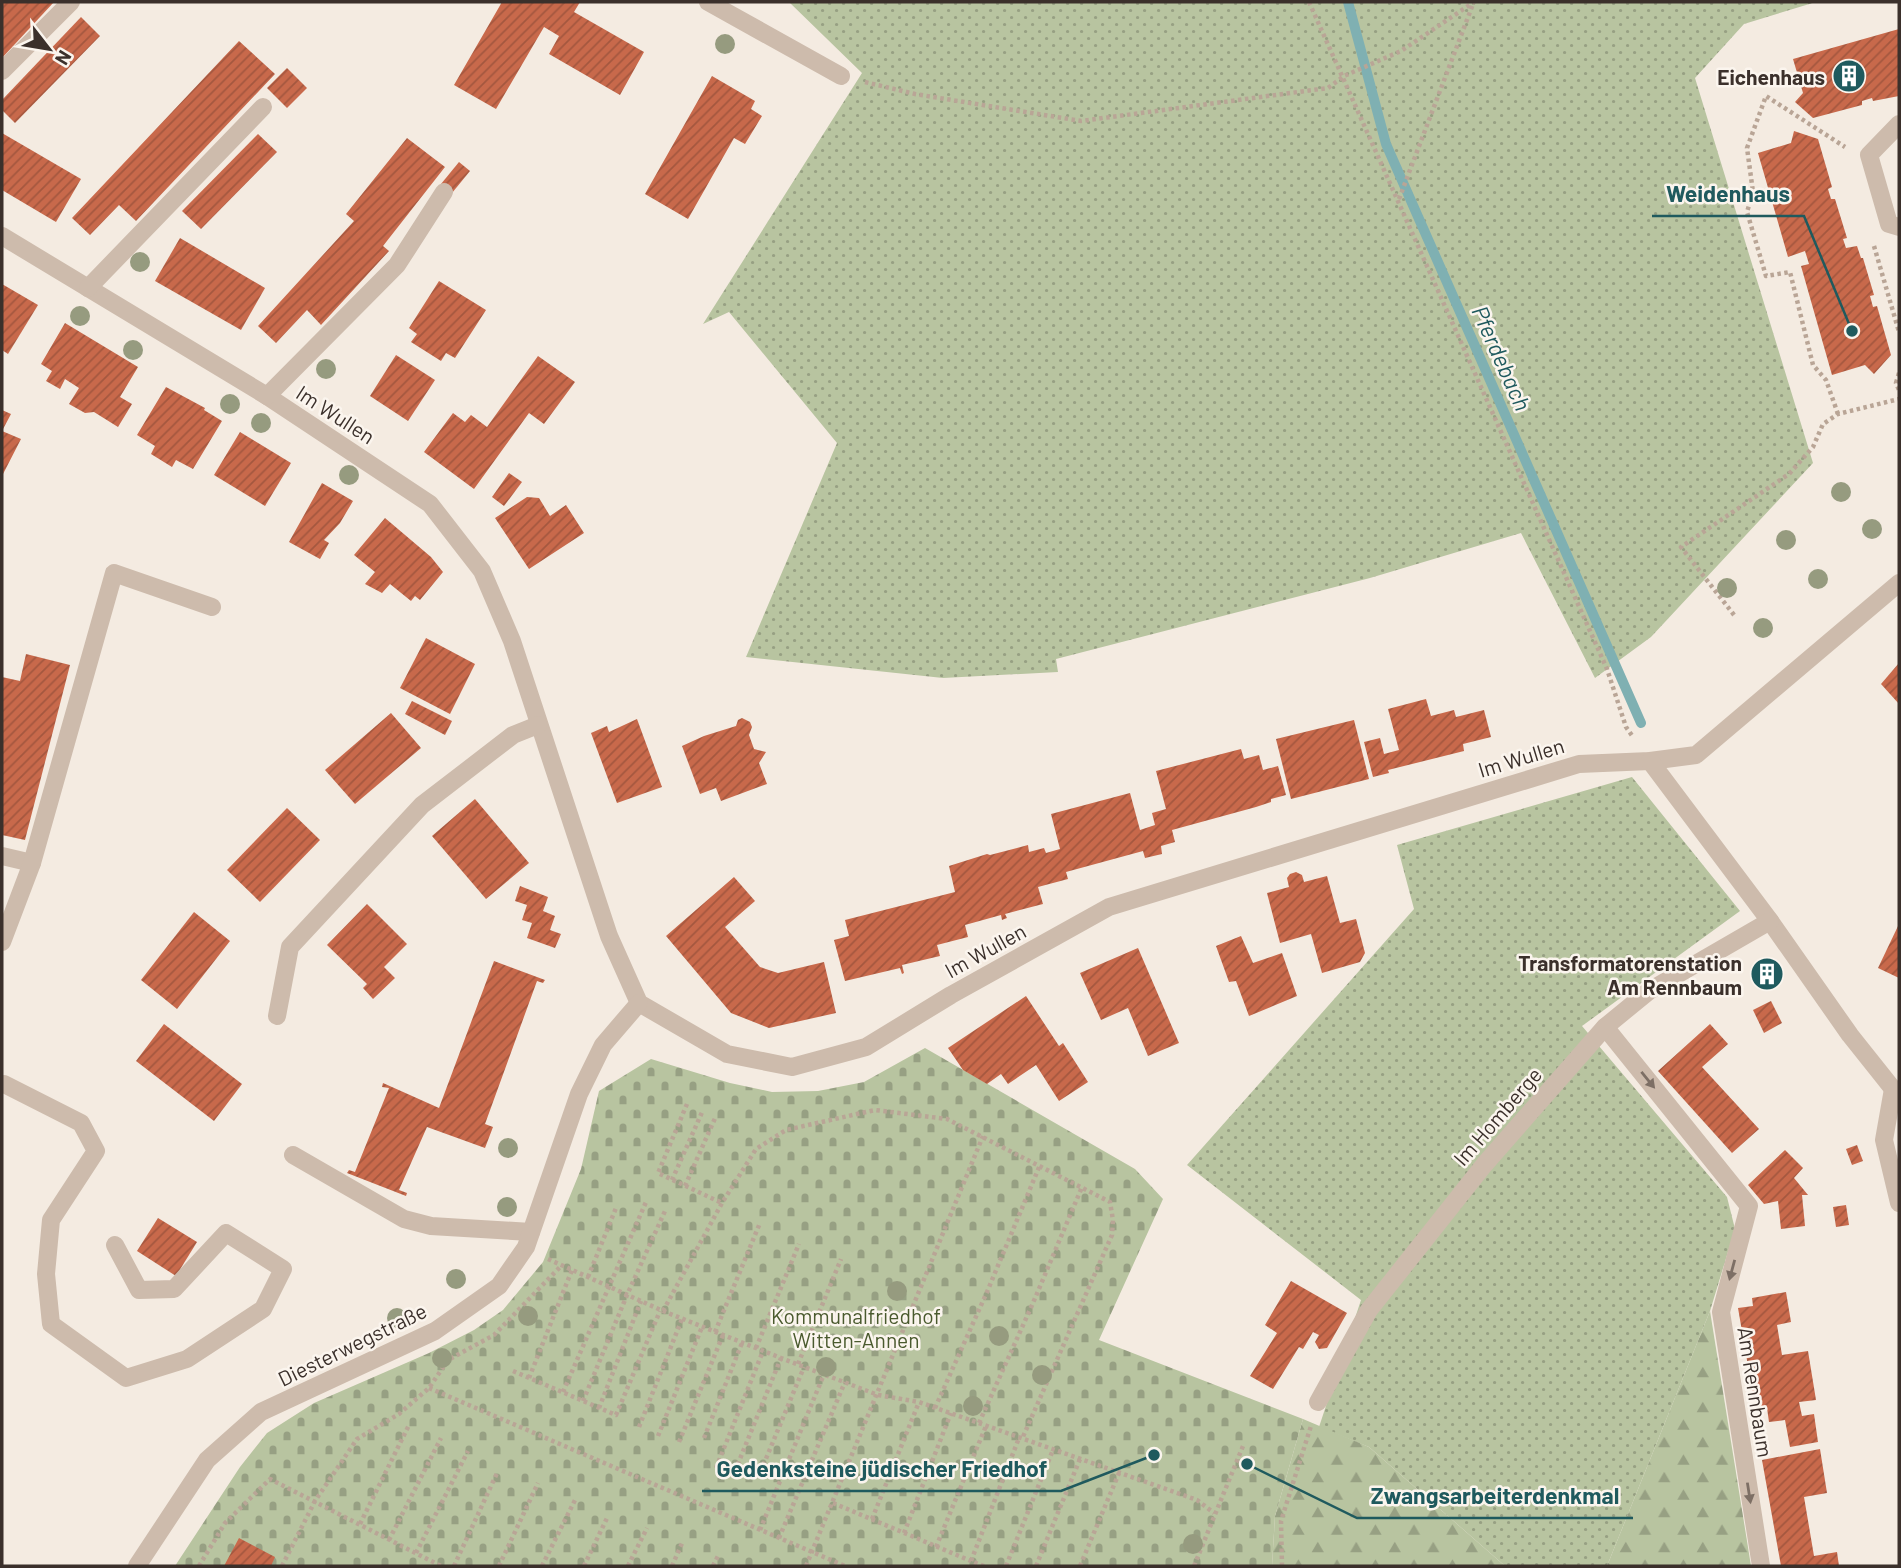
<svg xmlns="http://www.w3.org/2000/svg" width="1901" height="1568" font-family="Barlow,sans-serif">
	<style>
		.grass { fill: url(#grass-dots) }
		.forest { fill: url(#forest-firs) }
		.cemetery { fill: url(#cemetery-stones) }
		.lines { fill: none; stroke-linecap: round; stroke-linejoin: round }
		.stream { stroke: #7fb0b2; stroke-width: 10 }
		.building { fill: url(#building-hatch) }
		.path { stroke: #b9a596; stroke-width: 4.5; stroke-dasharray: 3.5 3.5; stroke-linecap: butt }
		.minor { stroke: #cdbbac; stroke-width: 18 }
		.tree { fill: #969b7f }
		.oneway { fill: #7d6f65 }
		.labels { text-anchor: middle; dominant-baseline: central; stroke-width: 5; stroke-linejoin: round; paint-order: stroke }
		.poi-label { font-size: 21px; font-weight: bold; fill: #3b302b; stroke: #fbf5ee; text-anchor: end }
		.street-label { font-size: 21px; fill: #3b302b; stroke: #fbf5ee }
		.park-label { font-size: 21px; fill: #4a5a2e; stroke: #fbf5ee }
		.water-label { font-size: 23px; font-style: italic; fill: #1f5a5e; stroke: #fbf5ee }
		.leader { fill: none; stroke: #1f5a5e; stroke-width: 2.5 }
		.callout-dot { fill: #1f5a5e; stroke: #fbf5ee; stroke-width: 2.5 }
		.callout-label { font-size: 23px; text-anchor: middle; font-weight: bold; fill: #1f5a5e; stroke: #fbf5ee; stroke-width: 5; stroke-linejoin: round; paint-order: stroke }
	</style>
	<defs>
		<pattern id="grass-dots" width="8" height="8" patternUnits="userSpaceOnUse" patternTransform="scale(1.75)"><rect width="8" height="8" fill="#b8c4a0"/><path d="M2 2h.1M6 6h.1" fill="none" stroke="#97a083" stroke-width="1.8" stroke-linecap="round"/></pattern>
		<pattern id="forest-firs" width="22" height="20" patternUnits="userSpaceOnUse" patternTransform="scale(1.75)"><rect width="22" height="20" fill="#b8c4a0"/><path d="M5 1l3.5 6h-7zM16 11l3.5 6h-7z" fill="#97a083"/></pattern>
		<pattern id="cemetery-stones" width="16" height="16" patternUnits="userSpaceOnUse" patternTransform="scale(1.75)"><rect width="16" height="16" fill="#b8c4a0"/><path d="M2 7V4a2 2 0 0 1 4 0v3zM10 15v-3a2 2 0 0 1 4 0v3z" fill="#97a083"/></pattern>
		<pattern id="building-hatch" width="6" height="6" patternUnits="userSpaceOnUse" patternTransform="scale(1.75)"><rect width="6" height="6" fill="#c8694b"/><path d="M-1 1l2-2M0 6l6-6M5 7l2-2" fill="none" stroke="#a4573f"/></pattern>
	</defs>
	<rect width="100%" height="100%" fill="#f4ebe1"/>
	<g class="grass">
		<polygon points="789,2 1816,2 1744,24 1695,78 1813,463 1651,637 1595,678 1521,533 1370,578 1056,659 1058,672 943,678 746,657 837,443 729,312 703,324 862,73"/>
		<polygon points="1632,777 1740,911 1582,1026 1727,1197 1735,1229 1710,1311 1607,1566 1505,1566 1369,1447 1319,1427 1361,1300 1187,1165 1414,909 1397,845"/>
	</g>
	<g class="forest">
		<polygon points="1710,1311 1751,1566 1607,1566"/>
		<polygon points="1303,1419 1369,1447 1505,1566 1272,1566 1275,1516"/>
	</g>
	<polygon class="cemetery" points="925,1048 1135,1169 1163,1199 1099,1340 1303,1419 1275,1516 1272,1566 175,1566 240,1467 267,1433 314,1403 429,1353 474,1330 503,1310 543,1262 581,1169 599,1091 651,1059 730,1083 772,1092 818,1091 864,1082"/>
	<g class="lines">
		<polyline class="stream" points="1348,2 1386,144 1641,723"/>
	</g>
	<g class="building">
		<polygon points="2,2 54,2 2,58"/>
		<polygon points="502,2 580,2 574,12 644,52 620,95 549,54 559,36 544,27 496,109 454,85"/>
		<polygon points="81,17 100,36 15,123 2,110 2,100"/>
		<polygon points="1899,29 1899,96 1873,101 1872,98 1862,101 1862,105 1813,118 1795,102 1803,93 1793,59"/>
		<polygon points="239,41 275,74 136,221 119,205 90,235 72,218"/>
		<polygon points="287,68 307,88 287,108 267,88"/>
		<polygon points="712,76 755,101 751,109 762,116 745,144 734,138 688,219 645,194"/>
		<polygon points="1794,131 1818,139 1832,187 1828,189 1831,199 1835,199 1847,238 1843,239 1846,248 1857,246 1861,258 1863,258 1874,295 1870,296 1873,307 1877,306 1891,355 1874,374 1865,365 1832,375 1801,266 1809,264 1805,251 1788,257 1758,153 1791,143"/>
		<polygon points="2,133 81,179 56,222 2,190"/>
		<polygon points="258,134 277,152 201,229 182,211"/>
		<polygon points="407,138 445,167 383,246 389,251 321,325 307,310 276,343 258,326 354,221 346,214"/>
		<polygon points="459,162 470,171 452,193 441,184"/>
		<polygon points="180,238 265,288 241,330 155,281"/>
		<polygon points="439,281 486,310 455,358 446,353 441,361 411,342 417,334 409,328"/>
		<polygon points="2,284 38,305 8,354 2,350"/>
		<polygon points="65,323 138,367 120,397 132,404 118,427 94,412 85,413 69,404 79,388 65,379 60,389 46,381 52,371 41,364"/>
		<polygon points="396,355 435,380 408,421 370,396"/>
		<polygon points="538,356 575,382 544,424 529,413 474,489 424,452 453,413 465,422 471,415 487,427"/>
		<polygon points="166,387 205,408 204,410 222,421 193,469 176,460 172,467 151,454 155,446 137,435"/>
		<polygon points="2,410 11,414 2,431 21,439 2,476"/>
		<polygon points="240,432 291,463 265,506 214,475"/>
		<polygon points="509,473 522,482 504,506 492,497"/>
		<polygon points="322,483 353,501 340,523 324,540 329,543 320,559 289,542"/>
		<polygon points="527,497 539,498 550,516 566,505 584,533 529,569 495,518"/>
		<polygon points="385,518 431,557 443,572 420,600 415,596 411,601 390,584 382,593 365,584 375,572 354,555"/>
		<polygon points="426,638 475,664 450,714 400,688"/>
		<polygon points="26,654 70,665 25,840 2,835 2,677 20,681"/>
		<polygon points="1899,663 1899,704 1881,684"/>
		<polygon points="1426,699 1431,716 1454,710 1456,717 1484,710 1491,737 1463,744 1464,751 1388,770 1389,773 1373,777 1364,742 1380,738 1384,754 1399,750 1388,709"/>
		<polygon points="412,701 452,721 445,735 405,714"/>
		<polygon points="391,713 421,748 355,804 325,770"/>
		<polygon points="742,718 750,722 752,727 749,735 754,749 766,752 759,763 767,784 721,801 716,788 700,794 682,746 704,736 736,726 738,720"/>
		<polygon points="637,719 662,787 617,803 591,733 607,726 609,732"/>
		<polygon points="1354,720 1369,779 1291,799 1276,739"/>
		<polygon points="1241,749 1244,759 1259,755 1263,770 1278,766 1286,795 1271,799 1271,802 1256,807 1172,830 1175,842 1161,846 1162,854 1145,858 1143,851 1066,872 1068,879 1038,887 1043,904 1005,914 1007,918 1002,920 1001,915 965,925 968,937 937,945 940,956 902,965 904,973 902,974 900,968 845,981 834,940 849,936 845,920 955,892 949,866 987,854 990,855 1028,845 1029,852 1044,848 1046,853 1060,849 1051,814 1130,793 1140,830 1155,825 1152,813 1166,809 1156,771"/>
		<polygon points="475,799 529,863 486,899 432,836"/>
		<polygon points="287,808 320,840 260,902 227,870"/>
		<polygon points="1296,872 1302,875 1304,882 1327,876 1340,923 1356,919 1365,953 1360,962 1322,973 1311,934 1280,943 1267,893 1289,887 1287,878 1290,874"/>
		<polygon points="734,877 755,901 725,927 760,967 778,973 824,962 836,1013 769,1028 731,1013 666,936"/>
		<polygon points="520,886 548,897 543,911 555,916 550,930 561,934 555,948 527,938 532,923 522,920 527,905 515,901"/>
		<polygon points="367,904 407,944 384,967 395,978 373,999 363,988 367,984 327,945"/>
		<polygon points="194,912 230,941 177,1009 141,980"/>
		<polygon points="1899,924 1899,978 1878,968"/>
		<polygon points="1241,936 1253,963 1282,953 1297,996 1249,1016 1236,981 1229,982 1216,946"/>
		<polygon points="1138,948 1179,1043 1148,1056 1128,1008 1101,1020 1080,973"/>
		<polygon points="1765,959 1781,982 1770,989 1753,966"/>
		<polygon points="494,961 545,980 543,983 537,981 485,1124 493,1127 485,1148 427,1127 399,1190 407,1193 406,1196 347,1173 349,1170 355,1172 389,1088 382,1087 383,1083 439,1108"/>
		<polygon points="1026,996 1059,1046 1063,1043 1088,1082 1059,1101 1036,1065 1008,1084 1001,1074 987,1084 963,1070 948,1048"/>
		<polygon points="1771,1001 1782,1023 1764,1033 1753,1010"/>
		<polygon points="164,1024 242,1084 214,1121 136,1061"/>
		<polygon points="1710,1024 1728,1044 1702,1067 1759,1129 1732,1153 1658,1071"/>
		<polygon points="1857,1145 1863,1161 1852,1165 1846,1149"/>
		<polygon points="1785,1150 1803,1168 1794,1178 1808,1195 1802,1195 1805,1226 1781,1229 1778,1201 1764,1204 1748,1185"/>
		<polygon points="1846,1205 1849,1225 1836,1227 1833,1207"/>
		<polygon points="158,1218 197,1242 176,1276 137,1251"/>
		<polygon points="1291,1281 1347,1313 1327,1348 1319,1349 1315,1342 1319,1335 1313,1332 1303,1349 1299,1347 1273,1389 1250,1376 1277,1333 1265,1325"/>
		<polygon points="1786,1292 1791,1322 1777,1325 1782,1355 1808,1351 1816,1400 1799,1402 1802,1416 1814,1414 1818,1442 1790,1447 1785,1420 1769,1422 1767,1408 1762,1409 1759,1394 1753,1395 1738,1308 1753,1306 1752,1298"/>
		<polygon points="1820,1449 1827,1493 1804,1497 1814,1556 1837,1552 1839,1566 1781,1566 1762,1460"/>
		<polygon points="239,1538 275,1557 271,1566 224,1566"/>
	</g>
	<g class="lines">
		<g class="path">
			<polyline points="1309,2 1607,669 1626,727 1633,737"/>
			<polyline points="865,82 915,94 1081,121 1328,88 1344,76 1401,51 1474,2"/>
			<polyline points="1399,199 1473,4"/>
			<polyline points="1874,246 1899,332"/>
			<polyline points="1899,373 1896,383 1899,390"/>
			<polyline points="1838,414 1826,380 1813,365 1790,272 1766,276 1747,212 1753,192 1747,148 1766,96 1845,147"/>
			<polyline points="1734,615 1681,547 1789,474 1813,447 1823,424 1838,414 1899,399"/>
			<polyline points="687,1104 658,1173 722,1203"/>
			<polyline points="672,1180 703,1110"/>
			<polyline points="685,1186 716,1116"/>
			<polyline points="548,1259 663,1311 781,1358 878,1395 919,1402 1197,1500 1214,1513"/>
			<polyline points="588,1277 616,1208"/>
			<polyline points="663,1311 722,1203 756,1149 786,1130 875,1110 947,1119 1110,1202 1113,1220 1112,1235 1022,1439"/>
			<polyline points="715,1332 760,1223"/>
			<polyline points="756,1348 799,1244"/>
			<polyline points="798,1364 841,1259"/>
			<polyline points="513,1371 616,1415 660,1311"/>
			<polyline points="529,1378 572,1270"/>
			<polyline points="429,1388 845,1566"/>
			<polyline points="563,1392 646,1202"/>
			<polyline points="583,1401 627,1295 665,1211"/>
			<polyline points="599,1408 641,1301"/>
			<polyline points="935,1408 987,1292 1040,1165"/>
			<polyline points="979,1423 1033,1303 1082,1187"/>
			<polyline points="639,1427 682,1319"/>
			<polyline points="658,1436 702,1327"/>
			<polyline points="704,1438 742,1343"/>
			<polyline points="679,1442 723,1335"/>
			<polyline points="716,1468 763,1351"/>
			<polyline points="735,1471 781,1358"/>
			<polyline points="758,1478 804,1367"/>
			<polyline points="833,1503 971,1561"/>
			<polyline points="872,1519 919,1402"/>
			<polyline points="360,1524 409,1425"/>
			<polyline points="760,1530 824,1374"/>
			<polyline points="904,1533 951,1413"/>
			<polyline points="779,1538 845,1382"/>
			<polyline points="389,1540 441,1438"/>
			<polyline points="936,1547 986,1426"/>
			<polyline points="416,1553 468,1451"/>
			<polyline points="199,1566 225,1523 270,1479 441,1566"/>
			<polyline points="282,1566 315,1501 357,1439 399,1414 429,1388 448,1360 494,1335 561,1266"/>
			<polyline points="454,1566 498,1471"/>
			<polyline points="499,1566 538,1483"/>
			<polyline points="542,1566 576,1498"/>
			<polyline points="584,1566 608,1516"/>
			<polyline points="628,1566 647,1528"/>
			<polyline points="672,1566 683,1541"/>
			<polyline points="713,1566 718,1556"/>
			<polyline points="806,1566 983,1136"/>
			<polyline points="984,1566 971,1561 1019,1438"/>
			<polyline points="1006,1566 1053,1450"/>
			<polyline points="1036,1566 1080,1459"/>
			<polyline points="1080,1566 1119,1473"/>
			<polyline points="1194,1566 1243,1446"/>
			<polyline points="1282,1566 1281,1521 1311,1426"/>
		</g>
		<g class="minor">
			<polyline points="708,2 841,76"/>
			<polyline points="2,71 71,2"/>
			<polyline points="1899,124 1869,155 1889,224 1899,227"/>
			<polyline points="2,236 267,396 430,504 482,571 512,641 609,936 639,1003 727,1054 792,1067 866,1047 951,995 1109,907 1579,764 1650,761 1696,755 1899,583"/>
			<polyline points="88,288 263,107"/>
			<polyline points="267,396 397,265 444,192"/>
			<polyline points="1650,761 1770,921 1850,1035 1893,1089"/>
			<polyline points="2,856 32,863"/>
			<polyline points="2,942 32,863 114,573 212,607"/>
			<polyline points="277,1016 290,947 422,805 513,735 538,725"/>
			<polyline points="1605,1027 1749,1206 1721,1312 1761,1566"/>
			<polyline points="4,1084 81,1123 96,1151 51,1220 46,1274 51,1324 126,1378 187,1359 263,1309 283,1269 226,1233 174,1289 139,1290 115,1245"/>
			<polyline points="1893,1089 1884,1140 1899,1203"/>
			<polyline points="293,1155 404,1219 431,1226 531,1232"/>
			<polyline points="1318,1402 1369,1310 1484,1165 1605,1027 1649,991 1770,921"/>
			<polyline points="137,1566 207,1460 261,1412 435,1331 499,1286 526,1247 579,1094 603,1045 639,1003"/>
		</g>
	</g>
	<g class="tree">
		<circle cx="725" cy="44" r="10"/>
		<circle cx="140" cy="262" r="10"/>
		<circle cx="80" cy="316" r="10"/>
		<circle cx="133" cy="350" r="10"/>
		<circle cx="326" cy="369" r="10"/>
		<circle cx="230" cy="404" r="10"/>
		<circle cx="261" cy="423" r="10"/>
		<circle cx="349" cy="475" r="10"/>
		<circle cx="1841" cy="492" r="10"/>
		<circle cx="1872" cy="529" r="10"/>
		<circle cx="1786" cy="540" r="10"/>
		<circle cx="1818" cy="579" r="10"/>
		<circle cx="1727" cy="588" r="10"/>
		<circle cx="1763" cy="628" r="10"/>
		<circle cx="508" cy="1148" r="10"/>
		<circle cx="507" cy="1207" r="10"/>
		<circle cx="456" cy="1279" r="10"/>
		<circle cx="897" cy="1291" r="10"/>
		<circle cx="528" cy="1316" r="10"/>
		<circle cx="397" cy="1318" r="10"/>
		<circle cx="999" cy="1336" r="10"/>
		<circle cx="442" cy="1358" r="10"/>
		<circle cx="826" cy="1367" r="10"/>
		<circle cx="1042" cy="1375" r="10"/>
		<circle cx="973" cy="1406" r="10"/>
		<circle cx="1193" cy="1544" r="10"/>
	</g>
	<defs><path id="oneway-solid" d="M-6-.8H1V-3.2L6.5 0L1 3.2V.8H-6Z" transform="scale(1.75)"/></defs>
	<g class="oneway">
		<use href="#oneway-solid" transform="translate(1648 1080) rotate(51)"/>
		<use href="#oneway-solid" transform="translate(1732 1270) rotate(105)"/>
		<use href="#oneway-solid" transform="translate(1749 1493) rotate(81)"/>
	</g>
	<defs>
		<symbol id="building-disc" viewBox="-11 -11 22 22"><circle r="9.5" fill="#1f5a5e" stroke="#fbf5ee"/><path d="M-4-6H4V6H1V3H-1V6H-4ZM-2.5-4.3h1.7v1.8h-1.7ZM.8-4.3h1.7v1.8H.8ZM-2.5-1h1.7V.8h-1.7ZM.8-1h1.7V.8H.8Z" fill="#fff"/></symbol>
	</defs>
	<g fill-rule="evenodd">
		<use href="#building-disc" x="1830" y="57" width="38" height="38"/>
		<use href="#building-disc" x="1748" y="955" width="38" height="38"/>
	</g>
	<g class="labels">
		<g class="poi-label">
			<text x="1825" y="76">Eichenhaus</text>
			<text x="1742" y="962">Transformatorenstation<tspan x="1742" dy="24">Am Rennbaum</tspan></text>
		</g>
		<g class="street-label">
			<text transform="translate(336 414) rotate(33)">Im Wullen</text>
			<text transform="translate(1521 757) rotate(-17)">Im Wullen</text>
			<text transform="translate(985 950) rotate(-29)">Im Wullen</text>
			<text transform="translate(1497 1116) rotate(-49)">Im Homberge</text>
			<text transform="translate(352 1344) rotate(-26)">Diesterwegstraße</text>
			<text transform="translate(1756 1392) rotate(81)">Am Rennbaum</text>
		</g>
		<g class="park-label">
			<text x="856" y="1315">Kommunalfriedhof<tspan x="856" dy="24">Witten-Annen</tspan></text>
		</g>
		<g class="water-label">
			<text transform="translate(1502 358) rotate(66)">Pferdebach</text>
		</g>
	</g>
	<path class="leader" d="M1852 331L1804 216H1652M1154 1455L1061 1491H702M1247 1464L1357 1518H1633"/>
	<g class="callout-dot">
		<circle cx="1852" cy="331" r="7"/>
		<circle cx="1154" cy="1455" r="7"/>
		<circle cx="1247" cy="1464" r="7"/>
	</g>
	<g class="callout-label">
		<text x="1728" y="202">Weidenhaus</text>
		<text x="882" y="1477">Gedenksteine jüdischer Friedhof</text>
		<text x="1495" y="1504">Zwangsarbeiterdenkmal</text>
	</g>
	<rect width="1901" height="1568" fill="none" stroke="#3b302b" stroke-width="7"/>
	<g transform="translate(49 49) rotate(121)" stroke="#fbf5ee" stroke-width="5" paint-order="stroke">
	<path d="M0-5L12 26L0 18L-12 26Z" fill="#3b302b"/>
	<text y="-10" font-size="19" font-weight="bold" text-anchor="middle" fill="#3b302b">N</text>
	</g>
</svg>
